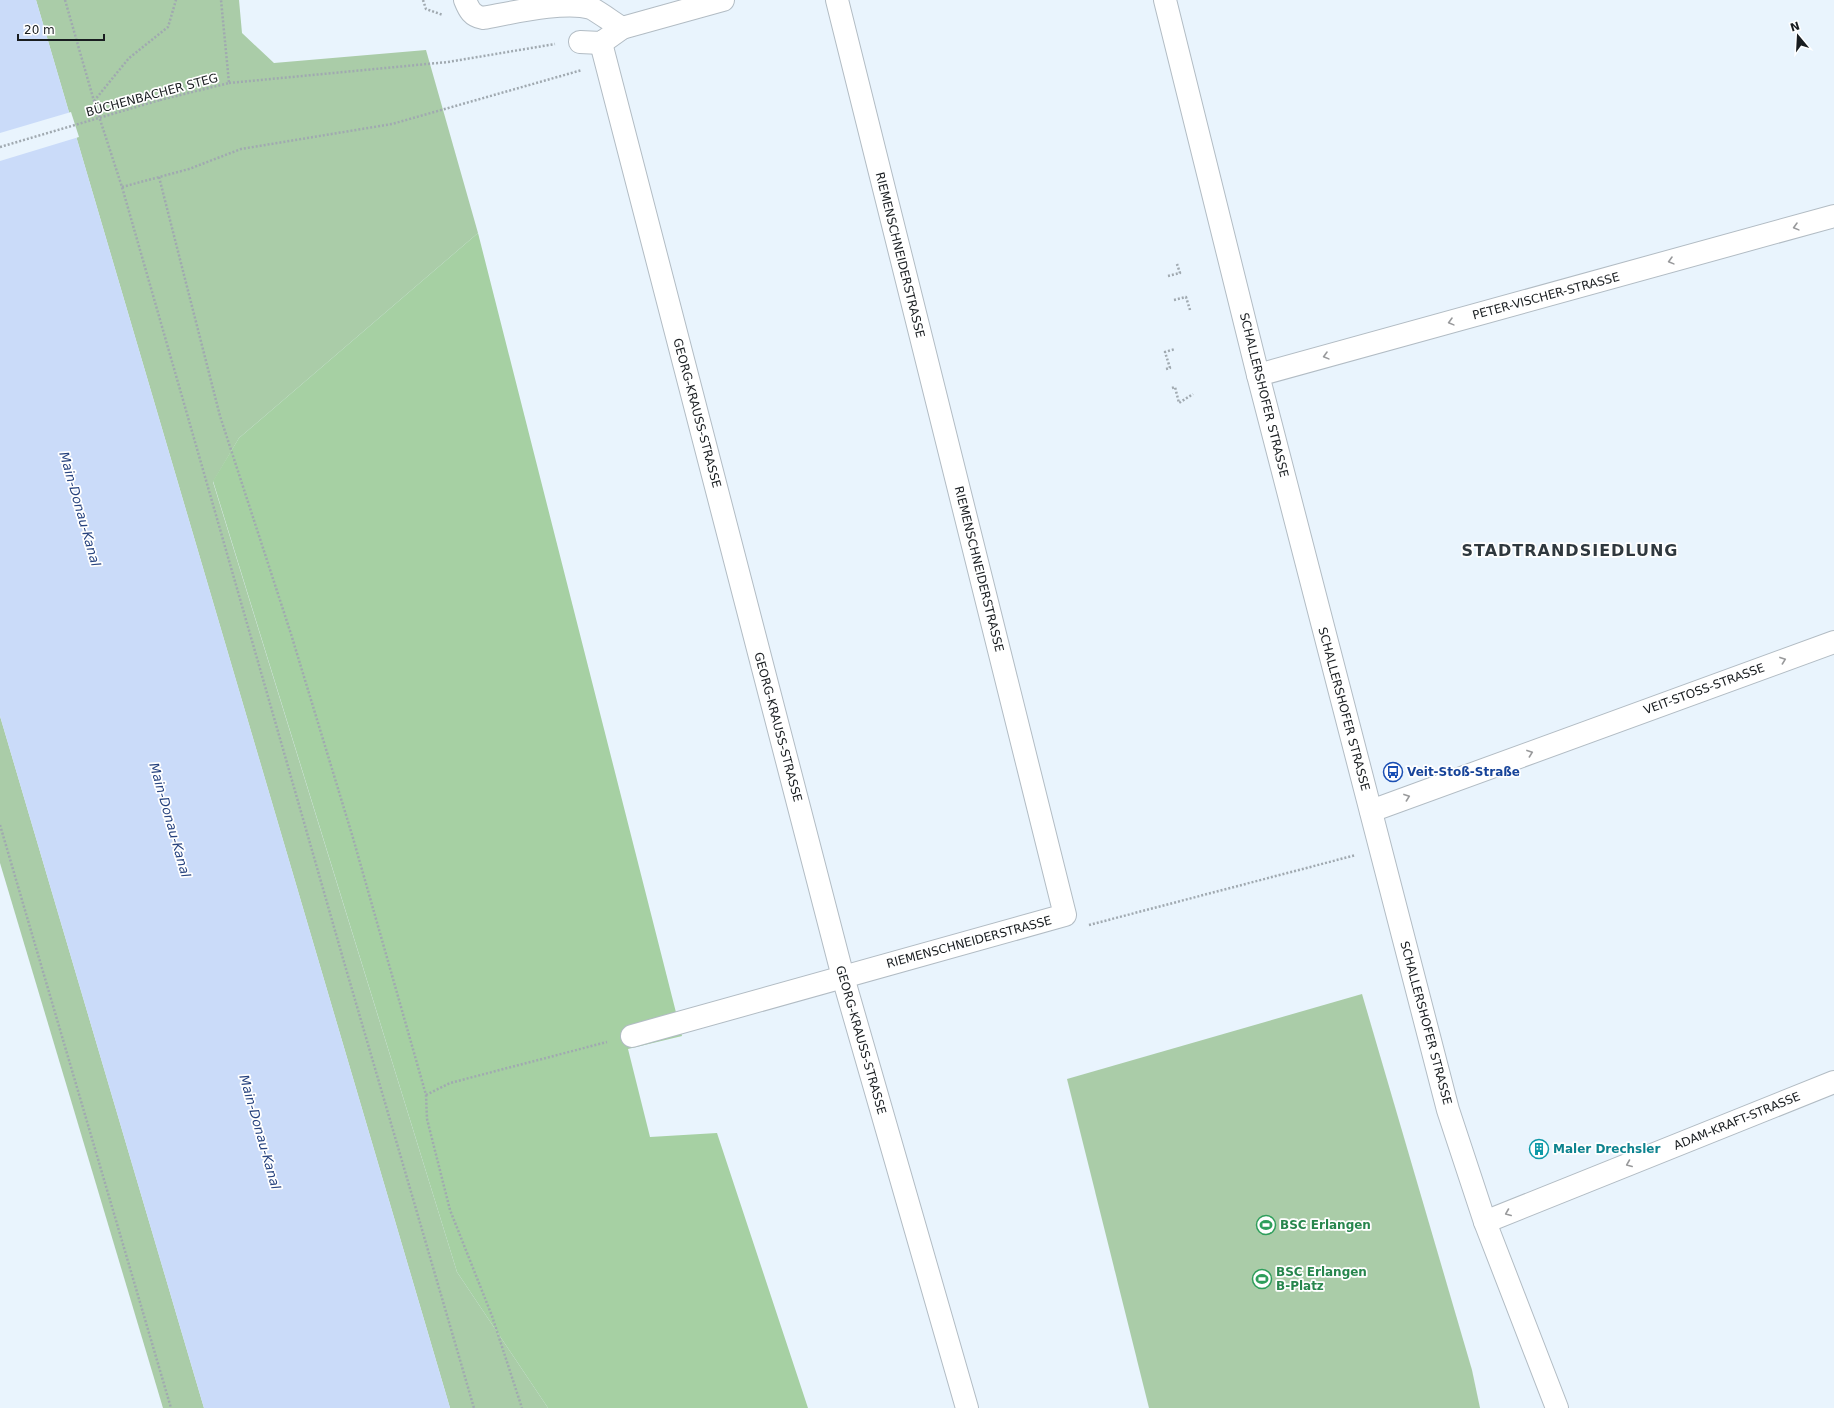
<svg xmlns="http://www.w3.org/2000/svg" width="1834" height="1408" font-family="'DejaVu Sans',sans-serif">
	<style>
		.green { fill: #aacca8 }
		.forest { fill: #a6d0a3 }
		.water { fill: #cadbf9 }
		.pier { fill: #e9f4fd }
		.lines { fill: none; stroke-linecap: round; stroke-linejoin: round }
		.minor-casing { stroke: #b2bcc4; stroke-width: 24 }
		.path { stroke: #a0a9b0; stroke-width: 2.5; stroke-dasharray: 2 2; stroke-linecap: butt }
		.minor { stroke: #fff; stroke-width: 22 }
		.path-bridge { stroke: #a0a9b0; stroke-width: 2.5; stroke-dasharray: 2 2; stroke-linecap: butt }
		.oneway { stroke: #98999b }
		.labels { text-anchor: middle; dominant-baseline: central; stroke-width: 3.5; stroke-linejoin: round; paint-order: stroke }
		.street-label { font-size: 12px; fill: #191d20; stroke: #fff }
		.transit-label { font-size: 12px; font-weight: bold; fill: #164399; stroke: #fff; text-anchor: start }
		.culture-label { font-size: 12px; font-weight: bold; fill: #0d838f; stroke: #fff; text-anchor: start }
		.leisure-label { font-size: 12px; font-weight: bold; fill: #27864d; stroke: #fff; text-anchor: start }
		.water-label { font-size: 13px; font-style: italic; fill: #26427e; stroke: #fff }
		.district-label { font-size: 16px; font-weight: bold; letter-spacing: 1px; fill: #2f383e; stroke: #fff }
	</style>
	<rect width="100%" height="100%" fill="#e9f4fd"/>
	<g class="green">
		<polygon points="36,0 239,0 242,33 274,63 426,50 478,233 239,438 213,482 457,1272 548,1408 450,1408"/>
		<polygon points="0,716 204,1408 163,1408 0,863"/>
		<polygon points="1362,994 1472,1370 1480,1408 1149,1408 1067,1079"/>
	</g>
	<polygon class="forest" points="478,233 682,1036 628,1049 650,1137 717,1133 808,1408 548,1408 457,1272 213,481 239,438"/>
	<polygon class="water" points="0,0 36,0 450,1408 204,1408 0,716"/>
	<polygon class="pier" points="71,112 79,137 0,161 0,133"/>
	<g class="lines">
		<defs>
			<g id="minor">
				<path d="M465 0C469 10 472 16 483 18 511 13 565 0 591 8 602 14 612 22 622 28"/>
				<polyline points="1165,0 1258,375 1448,1110 1485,1222 1557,1408"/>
				<polyline points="580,42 601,43 622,28 723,0"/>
				<polyline points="601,43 843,977 967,1408"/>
				<polyline points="1258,375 1834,216"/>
				<polyline points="1371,811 1834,642"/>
				<polyline points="632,1036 1065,915 837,0"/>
				<polyline points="1485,1222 1834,1082"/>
			</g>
		</defs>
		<use href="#minor" class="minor-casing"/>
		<g class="path">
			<polyline points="65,0 94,101 122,187 344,962 474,1408"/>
			<polyline points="423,0 426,9 443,15"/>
			<polyline points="229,83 448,62 555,44"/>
			<polyline points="160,100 229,83 221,0"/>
			<polyline points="94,101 129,58 168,27 176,0"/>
			<polyline points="159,177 220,416 291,634 353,838 426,1095 427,1119 450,1210 492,1316 522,1408"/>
			<polyline points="122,187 189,169 241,149 392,124 582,70"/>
			<polyline points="1168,276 1180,273 1177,264"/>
			<polyline points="1174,300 1186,297 1190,310"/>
			<polyline points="1166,369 1170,368 1165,352 1175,349"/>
			<polyline points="1172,388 1175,387 1179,403 1193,394"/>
			<polyline points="0,825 171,1408"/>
			<polyline points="1089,925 1356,855"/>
			<polyline points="426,1095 450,1083 607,1042"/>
		</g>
		<use href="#minor" class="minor"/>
		<polyline class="path-bridge" points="0,147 160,100"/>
	</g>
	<defs><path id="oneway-chevron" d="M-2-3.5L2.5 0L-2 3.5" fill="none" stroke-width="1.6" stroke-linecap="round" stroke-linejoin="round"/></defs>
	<g class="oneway">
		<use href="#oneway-chevron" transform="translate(1796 227) rotate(165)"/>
		<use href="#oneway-chevron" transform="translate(1671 261) rotate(165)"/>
		<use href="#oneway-chevron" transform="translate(1451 322) rotate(165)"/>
		<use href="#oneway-chevron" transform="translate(1326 356) rotate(165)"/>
		<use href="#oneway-chevron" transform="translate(1783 660) rotate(-20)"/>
		<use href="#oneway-chevron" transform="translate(1530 753) rotate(-20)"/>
		<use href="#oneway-chevron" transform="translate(1407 797) rotate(-20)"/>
		<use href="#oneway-chevron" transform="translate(1629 1164) rotate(158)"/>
		<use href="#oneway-chevron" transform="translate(1508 1213) rotate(158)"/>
	</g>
	<defs>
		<symbol id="bus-ring" viewBox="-11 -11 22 22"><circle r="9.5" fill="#fff" stroke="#1a4fb4" stroke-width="1.5"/><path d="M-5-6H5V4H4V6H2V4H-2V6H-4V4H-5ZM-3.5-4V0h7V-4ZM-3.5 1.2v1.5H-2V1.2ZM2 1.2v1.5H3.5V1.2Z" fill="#1a4fb4"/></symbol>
		<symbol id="building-ring" viewBox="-11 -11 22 22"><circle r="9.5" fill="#fff" stroke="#0f9aa8" stroke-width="1.5"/><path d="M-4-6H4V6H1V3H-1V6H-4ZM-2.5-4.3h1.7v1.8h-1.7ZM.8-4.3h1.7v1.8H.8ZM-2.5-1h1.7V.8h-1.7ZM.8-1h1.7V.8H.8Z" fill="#0f9aa8"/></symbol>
		<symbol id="stadium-ring" viewBox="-11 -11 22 22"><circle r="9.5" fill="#fff" stroke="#2e9e5b" stroke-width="1.5"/><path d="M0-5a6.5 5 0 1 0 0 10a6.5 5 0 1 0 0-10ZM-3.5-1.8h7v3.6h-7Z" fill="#2e9e5b"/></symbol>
	</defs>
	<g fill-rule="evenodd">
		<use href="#bus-ring" x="1382" y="761" width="22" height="22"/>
		<use href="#building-ring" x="1528" y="1138" width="22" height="22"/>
		<use href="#stadium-ring" x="1255" y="1214" width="22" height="22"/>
		<use href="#stadium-ring" x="1251" y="1268" width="22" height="22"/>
	</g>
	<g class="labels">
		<g class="street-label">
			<text transform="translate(152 95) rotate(-15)">BÜCHENBACHER STEG</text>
			<text transform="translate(900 255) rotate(76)">RIEMENSCHNEIDERSTRASSE</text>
			<text transform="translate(1546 296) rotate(-15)">PETER-VISCHER-STRASSE</text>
			<text transform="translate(1264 395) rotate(76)">SCHALLERSHOFER STRASSE</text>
			<text transform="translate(697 413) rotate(75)">GEORG-KRAUSS-STRASSE</text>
			<text transform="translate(979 569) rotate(76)">RIEMENSCHNEIDERSTRASSE</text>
			<text transform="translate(1704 689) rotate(-20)">VEIT-STOSS-STRASSE</text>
			<text transform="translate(1344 709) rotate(75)">SCHALLERSHOFER STRASSE</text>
			<text transform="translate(778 727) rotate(75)">GEORG-KRAUSS-STRASSE</text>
			<text transform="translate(969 942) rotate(-15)">RIEMENSCHNEIDERSTRASSE</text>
			<text transform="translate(1426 1023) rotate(75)">SCHALLERSHOFER STRASSE</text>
			<text transform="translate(861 1040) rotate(74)">GEORG-KRAUSS-STRASSE</text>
			<text transform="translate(1737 1121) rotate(-22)">ADAM-KRAFT-STRASSE</text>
		</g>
		<g class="transit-label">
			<text x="1407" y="772">Veit-Stoß-Straße</text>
		</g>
		<g class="culture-label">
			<text x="1553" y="1149">Maler Drechsler</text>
		</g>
		<g class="leisure-label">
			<text x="1280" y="1225">BSC Erlangen</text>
			<text x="1276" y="1272">BSC Erlangen<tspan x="1276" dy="14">B-Platz</tspan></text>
		</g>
		<g class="water-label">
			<text transform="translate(80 509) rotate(74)">Main-Donau-Kanal</text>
			<text transform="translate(170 820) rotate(74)">Main-Donau-Kanal</text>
			<text transform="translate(260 1132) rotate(74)">Main-Donau-Kanal</text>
		</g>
		<g class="district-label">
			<text x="1570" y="550">STADTRANDSIEDLUNG</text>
		</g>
	</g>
	<g transform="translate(1798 36) rotate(342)" stroke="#ffffff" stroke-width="3" paint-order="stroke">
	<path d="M0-3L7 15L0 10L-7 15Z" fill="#191d20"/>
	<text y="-6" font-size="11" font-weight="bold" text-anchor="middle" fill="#191d20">N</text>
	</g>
	<path d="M18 34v6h86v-6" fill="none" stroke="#191d20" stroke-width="2"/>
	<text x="24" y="34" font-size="12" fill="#191d20" stroke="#ffffff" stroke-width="3" paint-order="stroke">20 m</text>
</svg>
